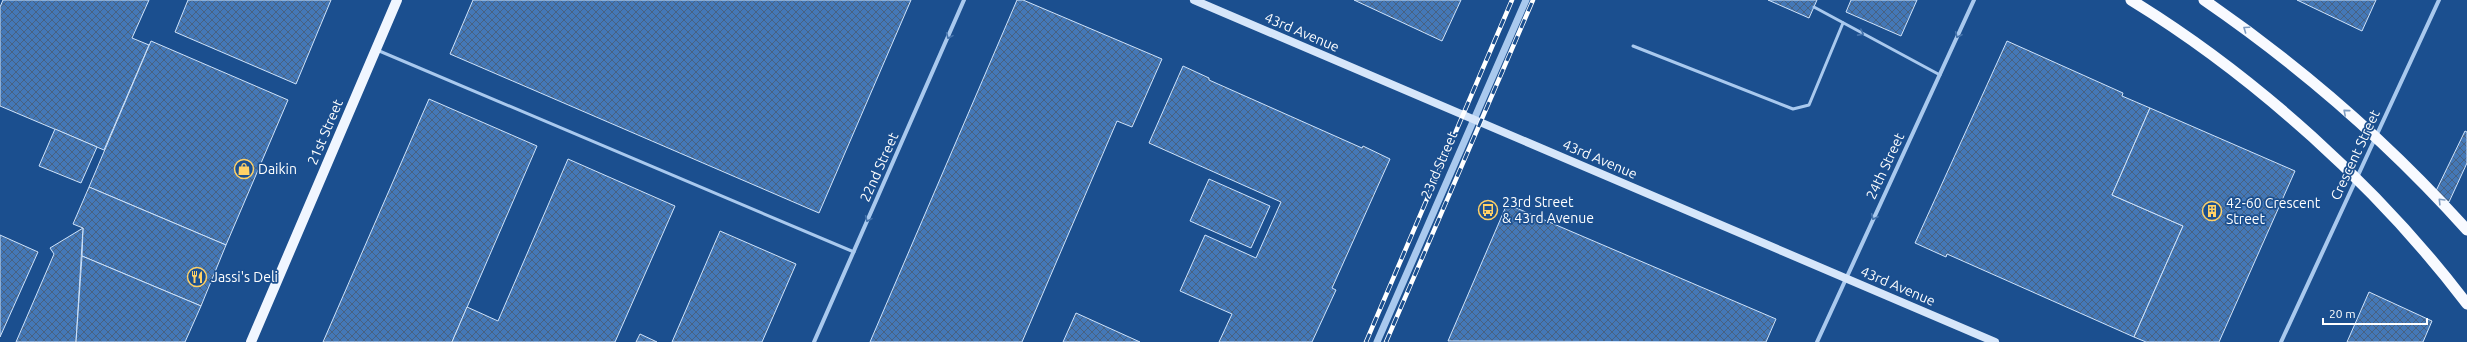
<svg xmlns="http://www.w3.org/2000/svg" width="2467" height="342" font-family="Ubuntu,sans-serif">
	<style>
		.building { fill: url(#building-cross-hatch); stroke: #cfe3fa }
		.lines { fill: none; stroke-linecap: round; stroke-linejoin: round }
		.service { stroke: #a9c9ee; stroke-width: 3 }
		.minor { stroke: #a9c9ee; stroke-width: 4 }
		.tertiary { stroke: #a9c9ee; stroke-width: 7 }
		.secondary { stroke: #d6e6fa; stroke-width: 8 }
		.primary { stroke: #f0f6ff; stroke-width: 10 }
		.rail-casing { stroke: #fff; stroke-width: 4.5 }
		.rail { stroke: #1b4f8f; stroke-width: 3; stroke-dasharray: 9; stroke-linecap: butt }
		.trunk-bridge { stroke: #f8faff; stroke-width: 11 }
		.oneway { stroke: #7e9cc1 }
		.oneway2 { stroke: #4674ac }
		.labels { text-anchor: middle; dominant-baseline: central; stroke-width: 3.5; stroke-linejoin: round; paint-order: stroke }
		.street-label { font-size: 14px; fill: #fff; stroke: #1b4f8f }
		.poi-label { font-size: 14px; fill: #fff; stroke: #1b4f8f; text-anchor: start }
	</style>
	<defs>
		<pattern id="building-cross-hatch" width="8" height="8" patternUnits="userSpaceOnUse"><rect width="8" height="8" fill="#4478b7"/><path d="M0 0l8 8M0 8l8-8" fill="none" stroke="#486282"/></pattern>
	</defs>
	<rect width="100%" height="100%" fill="#1b4f8f"/>
	<g class="building">
		<polygon points="3,0 149,0 132,38 149,45 104,150 0,106 0,7"/>
		<polygon points="188,0 331,0 296,84 175,32"/>
		<polygon points="473,0 911,0 819,213 450,54"/>
		<polygon points="1017,0 1023,0 1162,59 1132,127 1117,121 1022,342 870,342"/>
		<polygon points="1354,0 1461,0 1442,41"/>
		<polygon points="1768,0 1817,0 1809,18"/>
		<polygon points="1851,0 1917,0 1901,36 1846,12"/>
		<polygon points="2297,0 2376,0 2362,31"/>
		<polygon points="151,41 288,100 226,245 89,187"/>
		<polygon points="2007,41 2123,93 2122,96 2150,108 2112,195 2183,226 2134,337 1947,254 1946,257 1915,243"/>
		<polygon points="1183,66 1209,78 1209,80 1362,148 1363,146 1390,159 1332,288 1336,290 1312,342 1219,342 1232,314 1180,291 1205,235 1256,258 1281,202 1149,143"/>
		<polygon points="429,99 537,146 452,342 323,342"/>
		<polygon points="2150,108 2295,171 2219,342 2146,342 2134,337 2183,226 2112,195"/>
		<polygon points="55,129 97,147 81,183 39,166"/>
		<polygon points="2465,131 2467,132 2467,163 2449,202 2434,195"/>
		<polygon points="568,159 675,206 615,342 452,342 467,307 498,321"/>
		<polygon points="1209,179 1270,206 1251,248 1190,221"/>
		<polygon points="89,187 226,245 201,306 82,256 83,228 73,224"/>
		<polygon points="1507,204 1776,319 1766,342 1448,341"/>
		<polygon points="83,228 76,342 16,342 54,254 50,248"/>
		<polygon points="720,231 796,264 762,342 672,342"/>
		<polygon points="0,235 38,252 0,337"/>
		<polygon points="82,256 201,306 185,342 76,342"/>
		<polygon points="2369,292 2432,321 2423,342 2347,342"/>
		<polygon points="1076,313 1140,342 1063,342"/>
		<polygon points="640,334 657,342 636,342"/>
	</g>
	<g class="lines">
		<g class="service">
			<polyline points="1814,7 1940,75"/>
			<polyline points="1633,46 1793,109 1809,105 1843,23"/>
			<polyline points="377,50 854,252"/>
		</g>
		<g class="minor">
			<polyline points="814,342 964,0"/>
			<polyline points="1817,342 1974,0"/>
			<polyline points="2281,342 2439,0"/>
		</g>
		<polyline class="tertiary" points="1377,342 1526,0"/>
		<polyline class="secondary" points="1194,0 1995,342"/>
		<polyline class="primary" points="251,342 397,0"/>
		<defs>
			<g id="rail">
				<polyline points="1366,342 1512,0"/>
				<polyline points="1386,342 1533,0"/>
			</g>
		</defs>
		<use href="#rail" class="rail-casing"/>
		<use href="#rail" class="rail"/>
		<g class="trunk-bridge">
			<path d="M2131 0C2255 76 2379 188 2467 304"/>
			<path d="M2204 0C2300 66 2389 143 2467 230"/>
		</g>
	</g>
	<defs><path id="oneway-chevron" d="M-2-3.5L2.5 0L-2 3.5" fill="none" stroke-width="1.6" stroke-linecap="round" stroke-linejoin="round"/></defs>
	<g class="oneway">
		<use href="#oneway-chevron" transform="translate(2246 29) rotate(-145)"/>
		<use href="#oneway-chevron" transform="translate(2346 112) rotate(-139)"/>
		<use href="#oneway-chevron" transform="translate(2441 201) rotate(-134)"/>
	</g>
	<g class="oneway2">
		<use href="#oneway-chevron" transform="translate(1861 33) rotate(28)"/>
		<use href="#oneway-chevron" transform="translate(1958 35) rotate(115)"/>
		<use href="#oneway-chevron" transform="translate(949 36) rotate(114)"/>
		<use href="#oneway-chevron" transform="translate(1874 217) rotate(115)"/>
		<use href="#oneway-chevron" transform="translate(868 219) rotate(114)"/>
	</g>
	<defs>
		<symbol id="shop-ring" viewBox="-11 -11 22 22"><circle r="9.5" fill="#1b4f8f" stroke="#ffd166" stroke-width="1.5"/><path d="M-5-2.5h2.3a2.7 3.5 0 0 1 5.4 0H5L5.5 6h-11ZM-1.5-2.5h3a1.5 2.3 0 0 0-3 0Z" fill="#ffd166"/></symbol>
		<symbol id="bus-ring" viewBox="-11 -11 22 22"><circle r="9.5" fill="#1b4f8f" stroke="#ffd166" stroke-width="1.5"/><path d="M-5-6H5V4H4V6H2V4H-2V6H-4V4H-5ZM-3.5-4V0h7V-4ZM-3.5 1.2v1.5H-2V1.2ZM2 1.2v1.5H3.5V1.2Z" fill="#ffd166"/></symbol>
		<symbol id="building-ring" viewBox="-11 -11 22 22"><circle r="9.5" fill="#1b4f8f" stroke="#ffd166" stroke-width="1.5"/><path d="M-4-6H4V6H1V3H-1V6H-4ZM-2.5-4.3h1.7v1.8h-1.7ZM.8-4.3h1.7v1.8H.8ZM-2.5-1h1.7V.8h-1.7ZM.8-1h1.7V.8H.8Z" fill="#ffd166"/></symbol>
		<symbol id="restaurant-ring" viewBox="-11 -11 22 22"><circle r="9.5" fill="#1b4f8f" stroke="#ffd166" stroke-width="1.5"/><path d="M-5-6h1v4h1v-4h1v4h1v-4h1v5L-1.5 .5V6h-2V.5L-5-1ZM5-6V6H3V1.5H1.5Q1.5-4 5-6Z" fill="#ffd166"/></symbol>
	</defs>
	<g fill-rule="evenodd">
		<use href="#shop-ring" x="233" y="158" width="22" height="22"/>
		<use href="#bus-ring" x="1477" y="199" width="22" height="22"/>
		<use href="#building-ring" x="2201" y="200" width="22" height="22"/>
		<use href="#restaurant-ring" x="186" y="266" width="22" height="22"/>
	</g>
	<g class="labels">
		<g class="street-label">
			<text transform="translate(1302 32) rotate(23)">43rd Avenue</text>
			<text transform="translate(325 132) rotate(-67)">21st Street</text>
			<text transform="translate(2355 155) rotate(-65)">Crescent Street</text>
			<text transform="translate(1600 159) rotate(23)">43rd Avenue</text>
			<text transform="translate(1439 165) rotate(-67)">23rd Street</text>
			<text transform="translate(1885 166) rotate(-65)">24th Street</text>
			<text transform="translate(879 167) rotate(-66)">22nd Street</text>
			<text transform="translate(1898 286) rotate(23)">43rd Avenue</text>
		</g>
		<g class="poi-label">
			<text x="258" y="169">Daikin</text>
			<text x="1502" y="202">23rd Street<tspan x="1502" dy="16">&amp; 43rd Avenue</tspan></text>
			<text x="2226" y="203">42-60 Crescent<tspan x="2226" dy="16">Street</tspan></text>
			<text x="211" y="277">Jassi's Deli</text>
		</g>
	</g>
	<path d="M2323 318v6h104v-6" fill="none" stroke="#ffffff" stroke-width="2"/>
	<text x="2329" y="318" font-size="12" fill="#ffffff" stroke="#1b4f8f" stroke-width="3" paint-order="stroke">20 m</text>
</svg>
